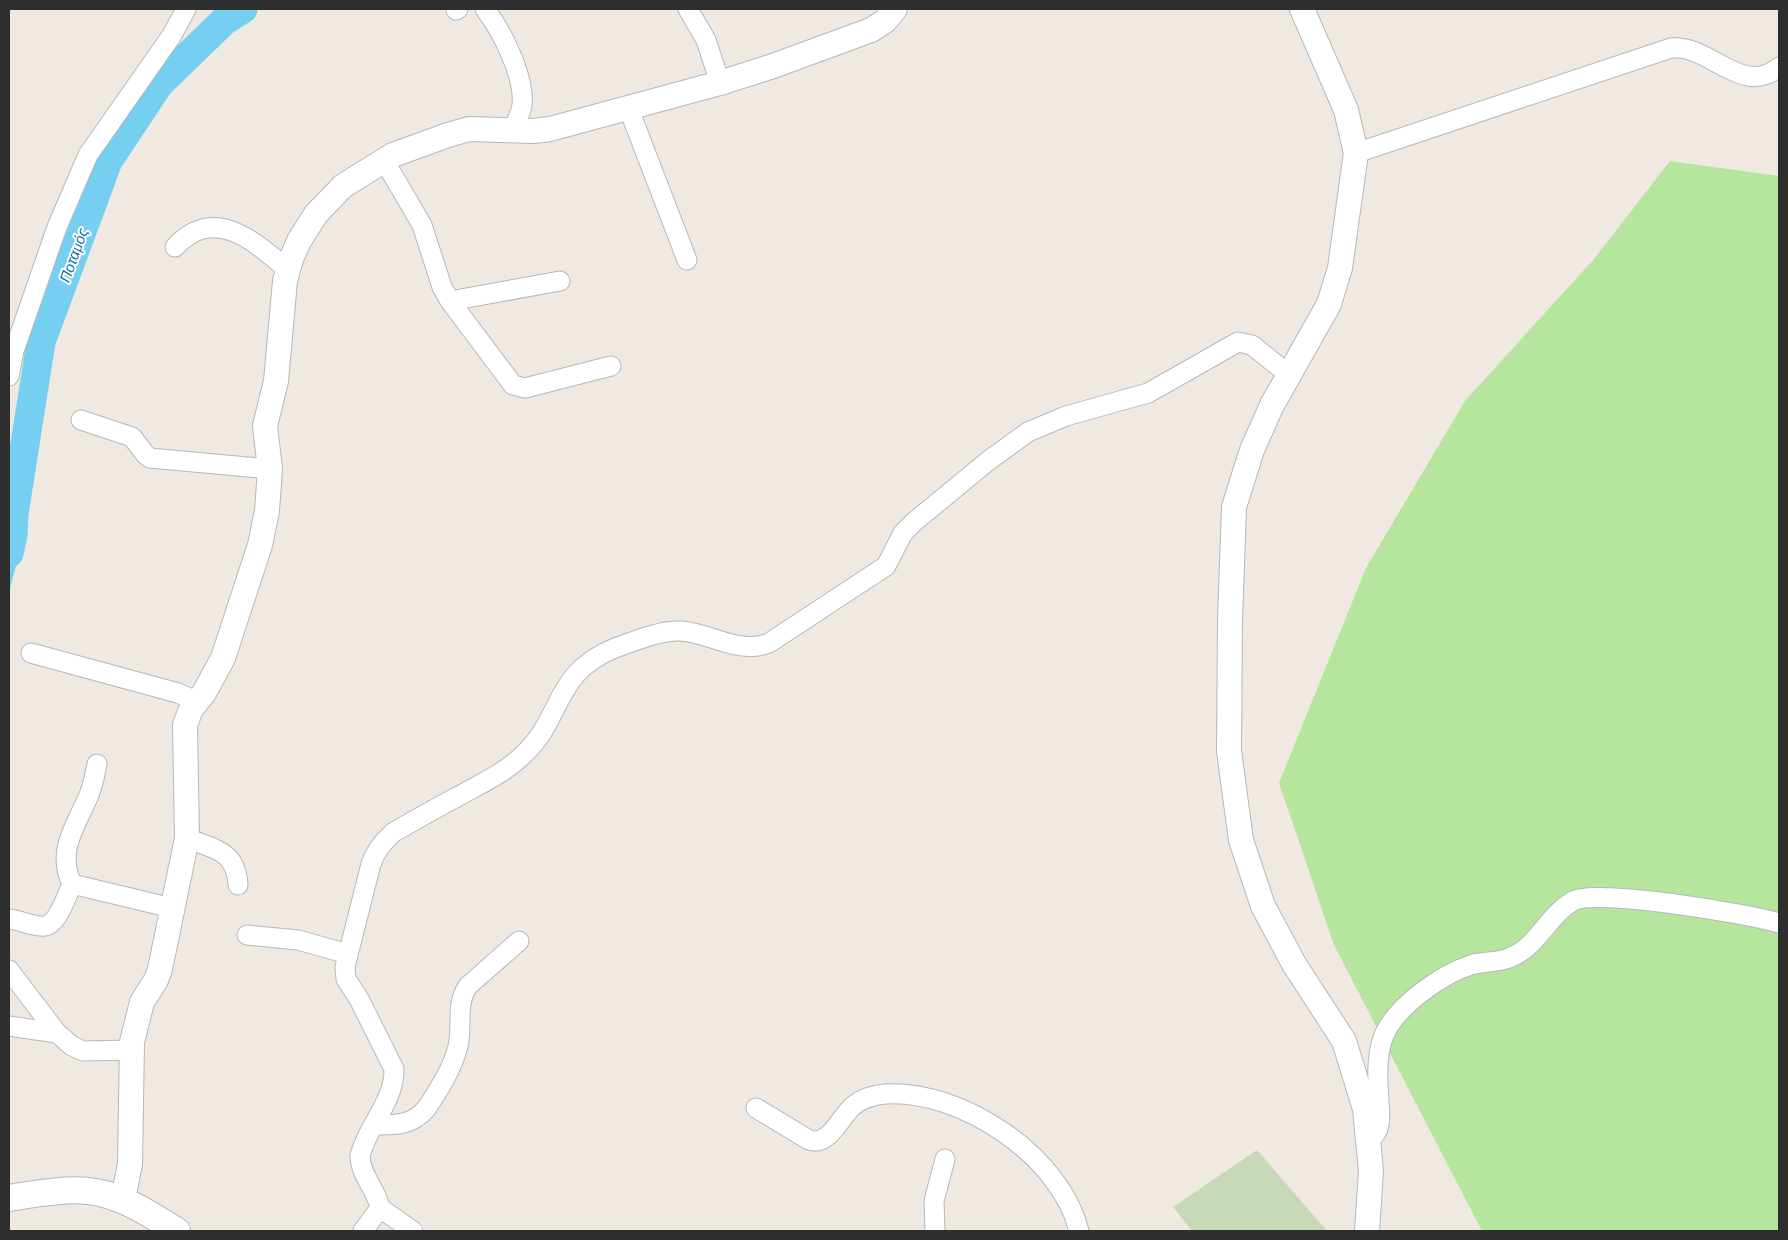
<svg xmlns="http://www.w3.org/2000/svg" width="1788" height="1240" font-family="Barlow,sans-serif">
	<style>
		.green { fill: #b6e59e }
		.cemetery { fill: #c8d9b8 }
		.water { fill: #75cff0 }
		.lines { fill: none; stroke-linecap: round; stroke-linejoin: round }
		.river { stroke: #75cff0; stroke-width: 29 }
		.minor-casing { stroke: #b4b7c1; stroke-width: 21 }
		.tertiary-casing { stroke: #b4b7c1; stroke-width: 26 }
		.secondary-casing { stroke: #b4b7c1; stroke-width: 28 }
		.minor { stroke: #fff; stroke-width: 19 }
		.tertiary { stroke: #fff; stroke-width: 24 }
		.secondary { stroke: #fff; stroke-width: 26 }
		.labels { text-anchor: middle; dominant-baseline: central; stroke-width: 4; stroke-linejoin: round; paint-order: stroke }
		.water-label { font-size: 15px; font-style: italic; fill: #0d6fa3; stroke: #fff }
	</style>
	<rect width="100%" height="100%" fill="#efe9e1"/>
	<polygon class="green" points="1670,161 1779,176 1779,1231 1482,1231 1334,945 1279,783 1366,568 1465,401 1594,259"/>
	<polygon class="cemetery" points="1257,1150 1327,1231 1192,1231 1173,1207"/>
	<polygon class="water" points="13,535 22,543 9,592 9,540"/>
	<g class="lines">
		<polyline class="river" points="9,553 13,535 14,514 41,342 108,161 159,84 224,21 243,9"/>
		<defs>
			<g id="minor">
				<path d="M485 9C502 31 525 77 522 105 521 114 516 122 512 130"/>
				<polyline points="688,9 706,40 720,83"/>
				<polyline points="456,10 458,9"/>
				<polyline points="628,107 687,260"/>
				<path d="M1356 153 1671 48C1710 44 1742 98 1779 67"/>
				<polyline points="384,160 422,225 442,287 450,301 513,385 525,388 611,366"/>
				<path d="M175 247C215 204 255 242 288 270"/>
				<polyline points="450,301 560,281"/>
				<polyline points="9,376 14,351 57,227 88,155 172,35 186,9"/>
				<polyline points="81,420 132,437 145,454 150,458 270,469"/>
				<polyline points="31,653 178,693 196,701"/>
				<path d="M187 838C215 850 236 850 238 885"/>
				<path d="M72 884C56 850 76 826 89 795 93 785 95 775 97 764"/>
				<path d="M9 919C19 920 29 925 40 926 57 929 66 897 72 884L172 908"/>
				<polyline points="247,935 298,940 348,954"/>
				<polyline points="9,970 57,1033"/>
				<polyline points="9,1026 57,1033 72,1046 83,1051 132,1050"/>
				<path d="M756 1108 809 1140C829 1147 840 1117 853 1106 861 1099 874 1095 885 1094 961 1089 1061 1156 1079 1231"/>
				<path d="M374 1125C395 1125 411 1126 426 1109 438 1091 453 1068 458 1046 463 1025 455 1005 468 986L519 941"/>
				<path d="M1369 1141C1374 1136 1378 1132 1379 1125 1381 1117 1379 1107 1379 1099 1377 1078 1376 1050 1386 1031 1400 1004 1442 974 1471 965 1483 961 1497 963 1509 958 1538 947 1547 916 1573 901 1595 888 1749 914 1779 923"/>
				<polyline points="380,1208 413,1231"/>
				<path d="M363 1231 380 1208C377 1190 360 1175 360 1156 367 1126 395 1101 394 1069L359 999 346 979 345 967 371 864C376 850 383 842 394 832 415 820 436 808 457 797 480 784 505 773 524 754 564 716 553 673 615 648 635 641 660 630 681 631 712 633 738 655 769 643L886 566 903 533 914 522 988 461 1028 432 1066 416 1148 393 1238 342 1252 345 1289 375"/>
				<polyline points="935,1231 934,1201 945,1159"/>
			</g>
			<g id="tertiary">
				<polyline points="1302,9 1346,110 1356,153 1340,268 1329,304 1272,405 1252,450 1234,507 1230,620 1229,751 1241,840 1263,906 1294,964 1344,1041 1365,1109 1371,1171 1367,1231"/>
				<polyline points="123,1199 130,1164 132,1042 142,1002 156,980 160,969 187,838 185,725 191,709 204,693 223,658 260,545 267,511 270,469 265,426 276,381 285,281 291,259 299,241 316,214 343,186 393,155 448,135 469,129 533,131 550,129 720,83 773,66 871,30 885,21 895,9"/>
			</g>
			<path id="secondary" d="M9 1198C91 1184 106 1186 177 1231"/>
		</defs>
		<use href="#minor" class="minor-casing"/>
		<use href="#tertiary" class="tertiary-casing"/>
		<use href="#secondary" class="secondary-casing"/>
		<use href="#minor" class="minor"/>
		<use href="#tertiary" class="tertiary"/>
		<use href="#secondary" class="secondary"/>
	</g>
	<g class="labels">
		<g class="water-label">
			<text transform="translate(73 255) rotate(-70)">Ποταμός</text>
		</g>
	</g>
	<rect width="1788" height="1240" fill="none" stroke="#2e2e2e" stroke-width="20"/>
</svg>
